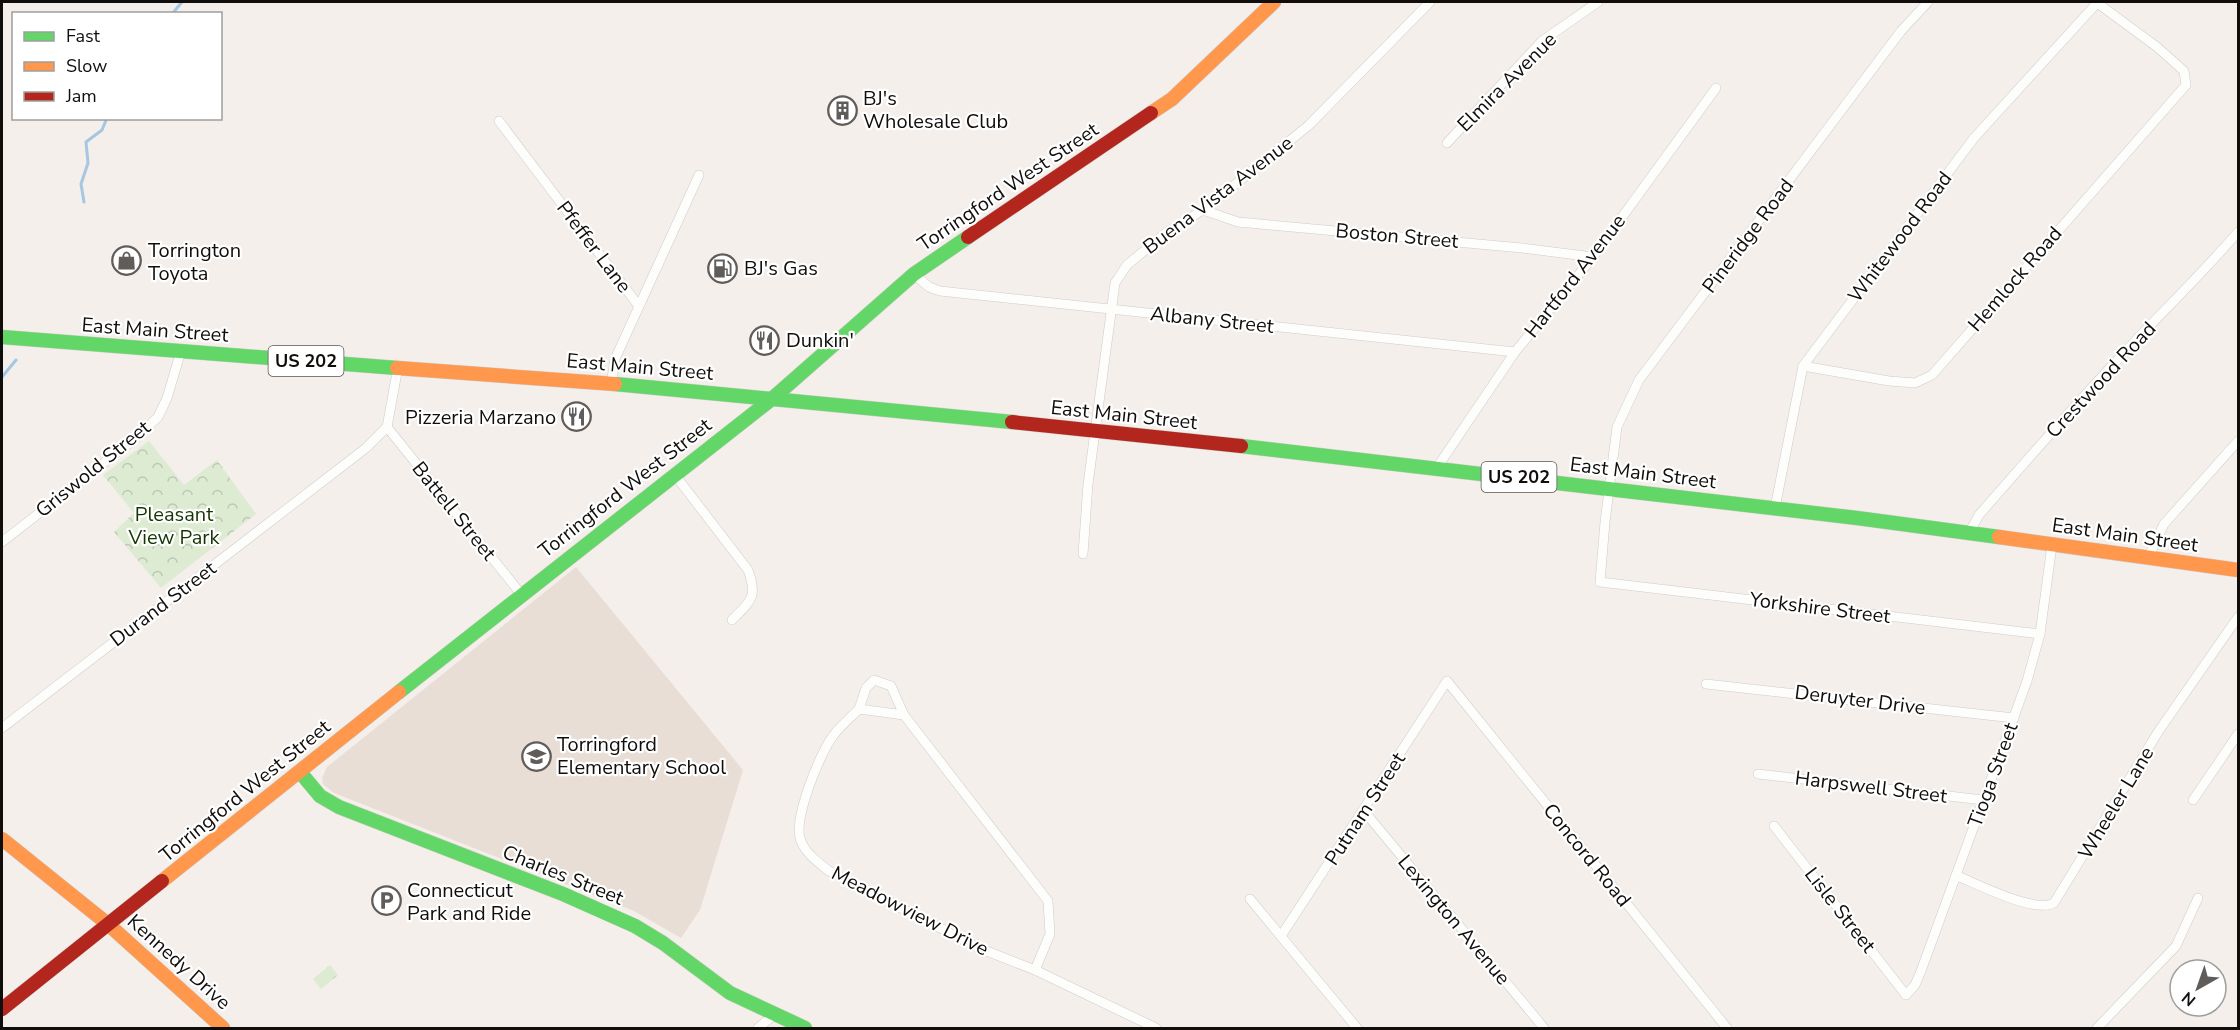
<svg xmlns="http://www.w3.org/2000/svg" width="2240" height="1030" font-family="'Nunito Sans',sans-serif">
	<style>
		.built { fill: #e9ded6 }
		.park { fill: url(#park-crowns) }
		.lines { fill: none; stroke-linecap: round; stroke-linejoin: round }
		.stream { stroke: #a6c6e2; stroke-width: 3 }
		.street-casing { stroke: #d0ccc9; stroke-width: 10 }
		.fast-casing { stroke: #d0ccc9; stroke-width: 15 }
		.slow-casing { stroke: #d0ccc9; stroke-width: 15 }
		.jam-casing { stroke: #d0ccc9; stroke-width: 15 }
		.street { stroke: #fdfdfc; stroke-width: 9 }
		.fast { stroke: #63d668; stroke-width: 14 }
		.slow { stroke: #ff974d; stroke-width: 14 }
		.jam { stroke: #b3261e; stroke-width: 14 }
		.labels { text-anchor: middle; dominant-baseline: central; stroke-width: 4.5; stroke-linejoin: round; paint-order: stroke }
		.shield { fill: #fff; stroke: #585654; stroke-width: 1.5 }
		.shield-label { font-size: 18px; font-weight: bold; fill: #100d0b }
		.street-label { font-size: 20px; fill: #100d0b; stroke: #fff }
		.poi-label { font-size: 20px; fill: #100d0b; stroke: #fff; text-anchor: start }
		.park-label { font-size: 20px; fill: #123502; stroke: #fff }
	</style>
	<defs>
		<pattern id="park-crowns" width="20" height="18" patternUnits="userSpaceOnUse" patternTransform="scale(1.5)"><rect width="20" height="18" fill="#dcebd2"/><path d="M2 6a3 3 0 1 1 6 0M12 15a3 3 0 1 1 6 0" fill="none" stroke="#bcc8b3"/></pattern>
	</defs>
	<rect width="100%" height="100%" fill="#f4efea"/>
	<polygon class="built" points="576,567 743,770 700,910 681,938 634,911 334,793 323,784 322,778 327,767"/>
	<g class="park">
		<polygon points="149,441 184,485 217,460 256,514 161,588 114,532 134,513 103,475"/>
		<polygon points="330,965 338,975 321,989 313,979"/>
	</g>
	<g class="lines">
		<g class="stream">
			<polyline points="172,14 182,2"/>
			<polyline points="84,202 81,184 88,163 86,142 102,130 107,118"/>
			<polyline points="2,377 16,360"/>
		</g>
		<defs>
			<g id="street">
				<polyline points="1928,2 1901,31 1639,380 1617,427 1605,522 1600,582 2040,634"/>
				<polyline points="499,121 638,305"/>
				<polyline points="1447,143 1542,41 1598,2"/>
				<polyline points="1203,210 1238,222 1522,248 1593,257"/>
				<polyline points="914,274 929,287 940,291 1515,352"/>
				<polyline points="1803,366 1889,381 1915,383 1932,375 2186,85 2184,71 2157,47 2096,2"/>
				<polyline points="611,385 615,359 699,175"/>
				<polyline points="387,427 521,594"/>
				<polyline points="1438,466 1515,352 1593,257 1716,88"/>
				<path d="M675 475 748 570C758 597 751 601 732 620"/>
				<polyline points="1775,508 1803,366 1974,138 2097,3"/>
				<path d="M1969 533 1979 515C2026 461 2073 407 2122 355 2161 313 2201 275 2238 232"/>
				<polyline points="2,542 137,437 158,417 167,398 181,351"/>
				<polyline points="1083,554 1088,484 1115,283 1127,265 1167,232 1203,210 1308,126 1430,2"/>
				<polyline points="2148,558 2164,524 2238,441"/>
				<polyline points="1706,684 2014,718"/>
				<path d="M859 709 904 715 1048 901 1050 934 1035 970 979 948 829 871C819 863 806 854 801 841 792 821 820 753 833 736 840 726 850 718 859 709Z"/>
				<polyline points="859,709 866,688 874,680 891,686 904,715"/>
				<polyline points="2,728 366,448 387,427 398,367"/>
				<polyline points="1758,774 1983,800"/>
				<polyline points="2193,800 2238,734"/>
				<polyline points="1364,811 1544,1028"/>
				<polyline points="1774,826 1906,995 1915,985 1921,971 2027,681 2040,634 2052,545"/>
				<path d="M1957 876C1978 884 2035 914 2054 903L2158 732 2238 617"/>
				<polyline points="1250,899 1357,1028"/>
				<polyline points="1281,936 1447,681 1727,1028"/>
				<polyline points="1035,970 1156,1028"/>
				<polyline points="758,1028 774,1015"/>
				<polyline points="2097,1028 2176,946 2198,898"/>
			</g>
			<g id="fast">
				<polyline points="2,337 397,368"/>
				<polyline points="615,384 1012,422"/>
				<polyline points="1241,446 1857,518 1999,537"/>
				<polyline points="399,692 773,398 914,274 968,237"/>
				<polyline points="300,772 320,796 339,807 563,894 635,926 663,943 730,993 805,1028"/>
			</g>
			<g id="slow">
				<polyline points="1151,113 1172,99 1274,2"/>
				<polyline points="397,368 615,384"/>
				<polyline points="1999,537 2238,570"/>
				<polyline points="2,839 109,925 223,1028"/>
				<polyline points="162,881 399,692"/>
			</g>
			<g id="jam">
				<polyline points="968,237 1151,113"/>
				<polyline points="1012,422 1241,446"/>
				<polyline points="2,1009 162,881"/>
			</g>
		</defs>
		<use href="#street" class="street-casing"/>
		<use href="#fast" class="fast-casing"/>
		<use href="#slow" class="slow-casing"/>
		<use href="#jam" class="jam-casing"/>
		<use href="#street" class="street"/>
		<use href="#fast" class="fast"/>
		<use href="#slow" class="slow"/>
		<use href="#jam" class="jam"/>
	</g>
	<defs>
		<symbol id="building-ring" viewBox="-11 -11 22 22"><circle r="9.5" fill="#fff" stroke="#605c59" stroke-width="1.5"/><path d="M-4-6H4V6H1V3H-1V6H-4ZM-2.5-4.3h1.7v1.8h-1.7ZM.8-4.3h1.7v1.8H.8ZM-2.5-1h1.7V.8h-1.7ZM.8-1h1.7V.8H.8Z" fill="#605c59"/></symbol>
		<symbol id="shop-ring" viewBox="-11 -11 22 22"><circle r="9.5" fill="#fff" stroke="#605c59" stroke-width="1.5"/><path d="M-5-2.5h2.3a2.7 3.5 0 0 1 5.4 0H5L5.5 6h-11ZM-1.5-2.5h3a1.5 2.3 0 0 0-3 0Z" fill="#605c59"/></symbol>
		<symbol id="fuel-ring" viewBox="-11 -11 22 22"><circle r="9.5" fill="#fff" stroke="#605c59" stroke-width="1.5"/><path d="M-5.5-6h7V0h2V4h1.3V-2.5L3-4.5l.8-.8L6-3V5H2.5V1h-1V6h-7ZM-4.2-4.7v3.2H.2V-4.7Z" fill="#605c59"/></symbol>
		<symbol id="restaurant-ring" viewBox="-11 -11 22 22"><circle r="9.5" fill="#fff" stroke="#605c59" stroke-width="1.5"/><path d="M-5-6h1v4h1v-4h1v4h1v-4h1v5L-1.5 .5V6h-2V.5L-5-1ZM5-6V6H3V1.5H1.5Q1.5-4 5-6Z" fill="#605c59"/></symbol>
		<symbol id="school-ring" viewBox="-11 -11 22 22"><circle r="9.5" fill="#fff" stroke="#605c59" stroke-width="1.5"/><path d="M0-5L7-2L0 1L-7-2ZM-4 1L0 2.5L4 1V4Q0 6-4 4Z" fill="#605c59"/></symbol>
		<symbol id="parking-ring" viewBox="-11 -11 22 22"><circle r="9.5" fill="#fff" stroke="#605c59" stroke-width="1.5"/><path d="M-3.5-5.5H1a3.5 3.5 0 0 1 0 7H-1V5.5H-3.5ZM-1-3.4V-.6H.8a1.4 1.4 0 0 0 0-2.8Z" fill="#605c59"/></symbol>
	</defs>
	<g fill-rule="evenodd">
		<use href="#building-ring" x="826" y="94" width="33" height="33"/>
		<use href="#shop-ring" x="110" y="244" width="33" height="33"/>
		<use href="#fuel-ring" x="706" y="252" width="33" height="33"/>
		<use href="#restaurant-ring" x="748" y="324" width="33" height="33"/>
		<use href="#restaurant-ring" x="560" y="400" width="33" height="33"/>
		<use href="#school-ring" x="520" y="740" width="33" height="33"/>
		<use href="#parking-ring" x="370" y="884" width="33" height="33"/>
	</g>
	<g class="labels">
		<g class="shield">
			<rect x="268.5" y="346" width="75" height="30" rx="4.5"/>
			<rect x="1481.5" y="462" width="75" height="30" rx="4.5"/>
		</g>
		<g class="shield-label">
			<text x="306" y="361">US 202</text>
			<text x="1519" y="477">US 202</text>
		</g>
		<g class="street-label">
			<text transform="translate(1507 82) rotate(-45)">Elmira Avenue</text>
			<text transform="translate(1008 187) rotate(-34)">Torringford West Street</text>
			<text transform="translate(1218 195) rotate(-37)">Buena Vista Avenue</text>
			<text transform="translate(1397 236) rotate(5)">Boston Street</text>
			<text transform="translate(1748 236) rotate(-53)">Pineridge Road</text>
			<text transform="translate(1900 237) rotate(-53)">Whitewood Road</text>
			<text transform="translate(594 247) rotate(53)">Pfeffer Lane</text>
			<text transform="translate(1575 276) rotate(-52)">Hartford Avenue</text>
			<text transform="translate(2015 279) rotate(-49)">Hemlock Road</text>
			<text transform="translate(1212 320) rotate(6)">Albany Street</text>
			<text transform="translate(155 330) rotate(4)">East Main Street</text>
			<text transform="translate(640 367) rotate(5)">East Main Street</text>
			<text transform="translate(2101 380) rotate(-47)">Crestwood Road</text>
			<text transform="translate(1124 415) rotate(6)">East Main Street</text>
			<text transform="translate(93 469) rotate(-39)">Griswold Street</text>
			<text transform="translate(1643 473) rotate(7)">East Main Street</text>
			<text transform="translate(625 488) rotate(-38)">Torringford West Street</text>
			<text transform="translate(454 511) rotate(51)">Battell Street</text>
			<text transform="translate(2125 535) rotate(8)">East Main Street</text>
			<text transform="translate(163 604) rotate(-37)">Durand Street</text>
			<text transform="translate(1820 608) rotate(7)">Yorkshire Street</text>
			<text transform="translate(1860 700) rotate(7)">Deruyter Drive</text>
			<text transform="translate(1993 775) rotate(-70)">Tioga Street</text>
			<text transform="translate(1871 787) rotate(7)">Harpswell Street</text>
			<text transform="translate(245 791) rotate(-39)">Torringford West Street</text>
			<text transform="translate(2116 803) rotate(-59)">Wheeler Lane</text>
			<text transform="translate(1365 809) rotate(-57)">Putnam Street</text>
			<text transform="translate(1587 855) rotate(51)">Concord Road</text>
			<text transform="translate(563 875) rotate(22)">Charles Street</text>
			<text transform="translate(1840 910) rotate(52)">Lisle Street</text>
			<text transform="translate(910 911) rotate(27)">Meadowview Drive</text>
			<text transform="translate(1454 920) rotate(50)">Lexington Avenue</text>
			<text transform="translate(179 962) rotate(42)">Kennedy Drive</text>
		</g>
		<g class="poi-label">
			<text x="863" y="98">BJ's<tspan x="863" dy="23">Wholesale Club</tspan></text>
			<text x="148" y="250">Torrington<tspan x="148" dy="23">Toyota</tspan></text>
			<text x="744" y="268">BJ's Gas</text>
			<text x="786" y="340">Dunkin'</text>
			<text x="556" y="417" text-anchor="end">Pizzeria Marzano</text>
			<text x="557" y="744">Torringford<tspan x="557" dy="23">Elementary School</tspan></text>
			<text x="407" y="890">Connecticut<tspan x="407" dy="23">Park and Ride</tspan></text>
		</g>
		<g class="park-label">
			<text x="174" y="514">Pleasant<tspan x="174" dy="23">View Park</tspan></text>
		</g>
	</g>
	<rect width="2240" height="1030" fill="none" stroke="#100d0b" stroke-width="6"/>
	<rect x="12" y="12" width="210" height="108" fill="#ffffff" stroke="#9f9e9d" stroke-width="1.5"/>
	<rect x="24" y="32" width="30" height="9" fill="#63d668" stroke="#9f9e9d" stroke-width="1.5"/>
	<text x="66" y="42" font-size="18" fill="#100d0b">Fast</text>
	<rect x="24" y="62" width="30" height="9" fill="#ff974d" stroke="#9f9e9d" stroke-width="1.5"/>
	<text x="66" y="72" font-size="18" fill="#100d0b">Slow</text>
	<rect x="24" y="92" width="30" height="9" fill="#b3261e" stroke="#9f9e9d" stroke-width="1.5"/>
	<text x="66" y="102" font-size="18" fill="#100d0b">Jam</text>
	<g transform="translate(2198 988) rotate(220)"><circle r="28" fill="#ffffff" stroke="#9f9e9d" stroke-width="1.5"/>
	<path d="M0-4.5L10 22L0 15L-10 22Z" fill="#605c59"/>
	<text y="-9" font-size="16" font-weight="bold" text-anchor="middle" fill="#100d0b">N</text>
	</g>
</svg>
